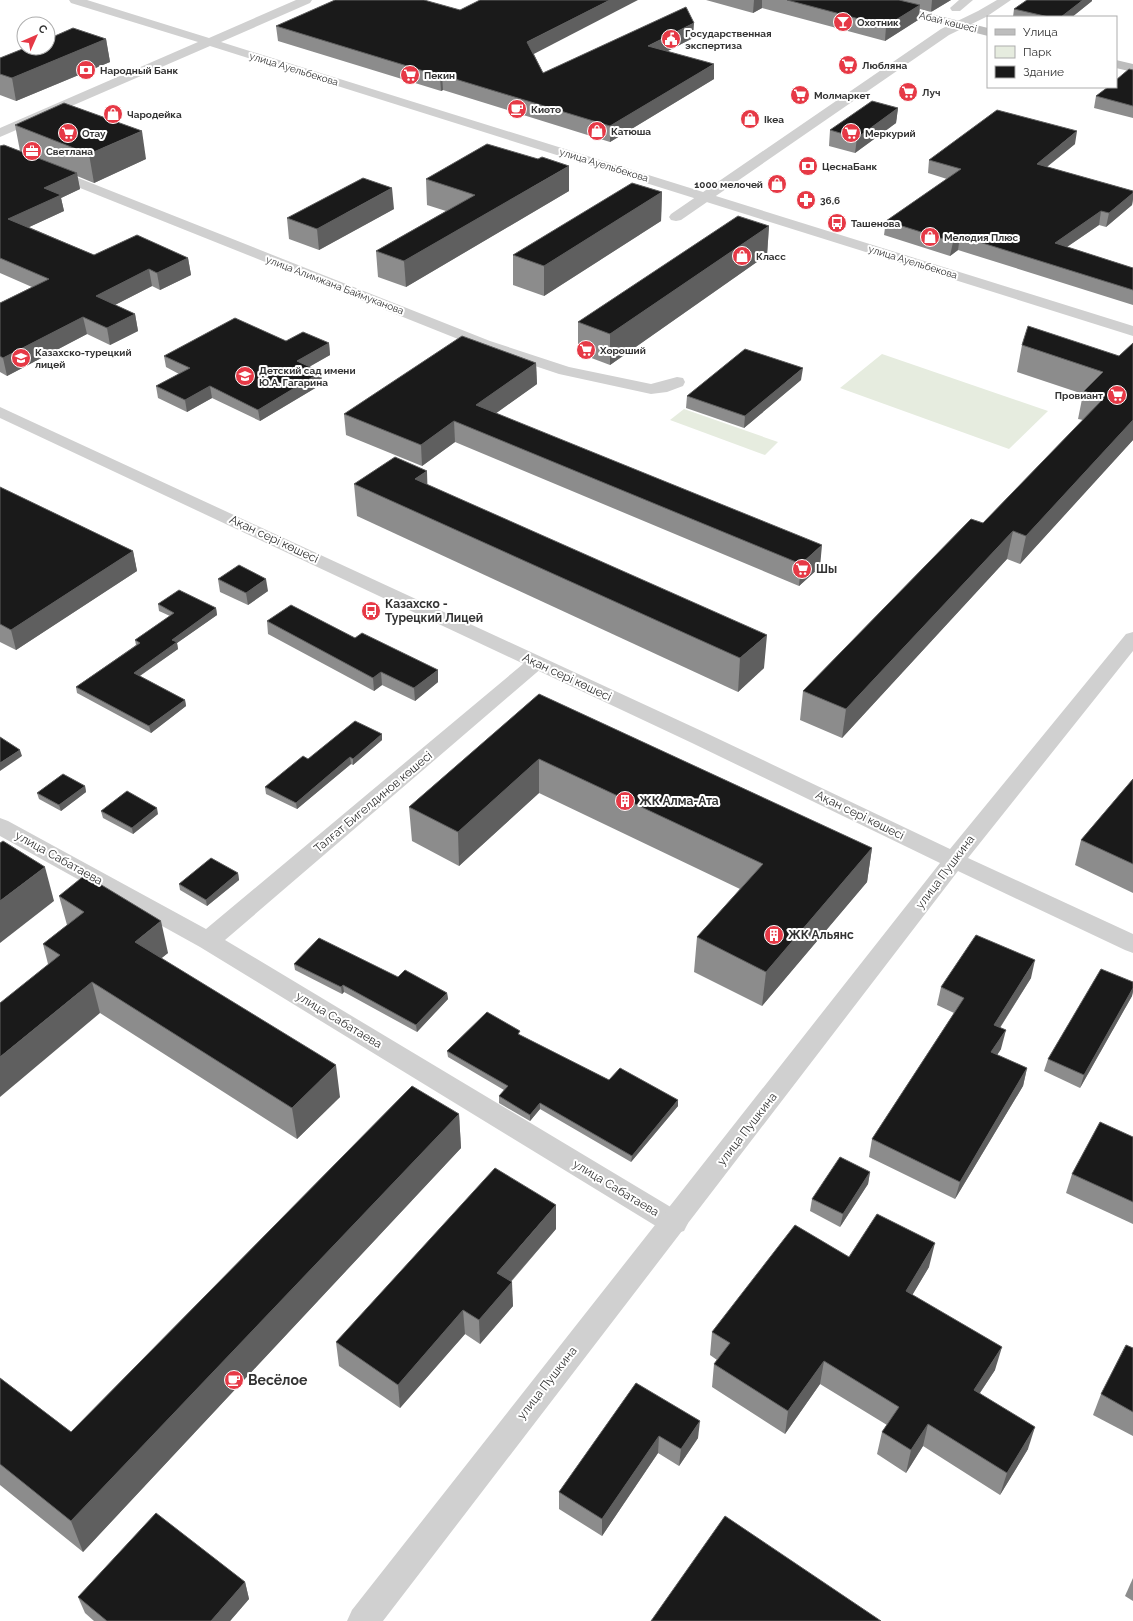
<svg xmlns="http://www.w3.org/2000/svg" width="1133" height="1621" font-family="Raleway,sans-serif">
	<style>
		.green { fill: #e6ecdf }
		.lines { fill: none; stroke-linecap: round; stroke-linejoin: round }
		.minor { fill: #d0d0d0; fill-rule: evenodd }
		.tertiary { fill: #d0d0d0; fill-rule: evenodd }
		.secondary { fill: #bdbdbd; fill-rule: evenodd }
		.wall { fill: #8c8c8c }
		.shaded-wall { fill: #5f5f5f }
		.building { fill: #1a1a1a; stroke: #5f5f5f }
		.labels { text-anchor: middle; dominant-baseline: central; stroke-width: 4; stroke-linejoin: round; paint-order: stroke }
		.far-poi-label { font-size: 10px; font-weight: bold; fill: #333; stroke: #fff; text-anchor: start }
		.far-street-label { font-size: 10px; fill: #333; stroke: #fff }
		.street-label { font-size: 12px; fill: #333; stroke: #fff }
		.poi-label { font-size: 12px; font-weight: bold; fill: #333; stroke: #fff; text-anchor: start }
		.near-poi-label { font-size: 14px; font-weight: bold; fill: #333; stroke: #fff; text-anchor: start }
	</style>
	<rect width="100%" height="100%" fill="#fff"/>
	<g class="green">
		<polygon points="882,354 1048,411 1009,449 840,388"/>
		<polygon points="684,409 778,442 765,455 670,420"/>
	</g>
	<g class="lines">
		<g class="minor">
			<polygon points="959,0 973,0 960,11 952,11 950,8"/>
			<polygon points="997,0 1011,0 986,17 949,35 681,220 676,221 671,220 669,217 671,214 941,29 978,11"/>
			<polygon points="0,147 490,341 569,367 651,384 677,377 683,378 685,382 683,386 667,392 651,394 559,374 478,347 0,156"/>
			<polygon points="536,657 543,659 546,663 543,667 225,940 684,1215 688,1223 684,1231 674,1234 664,1231 200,947 0,836 0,818 8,821 206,929 529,659"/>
		</g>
		<g class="tertiary">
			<polygon points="69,0 87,0 209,38 296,0 312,0 310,3 221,42 1133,326 1133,336 210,46 0,137 0,128 198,42 71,3"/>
			<polygon points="0,407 706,733 950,849 1126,634 1133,632 1133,651 968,858 1133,934 1133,953 1125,950 958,871 383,1621 347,1621 352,1610 940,863 692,743 0,418"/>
		</g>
		<g class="secondary">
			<polygon points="855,0 875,0 988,28 988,36 857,3"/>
			<polygon points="1116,60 1133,64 1133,72 1116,68"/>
		</g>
	</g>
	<g class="wall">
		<polygon points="706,0 951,0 931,12 920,9 918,20 885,41 762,8 753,13"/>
		<polygon points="1092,1 1072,17 1013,17 1014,9"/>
		<polygon points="276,26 534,54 543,73 693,38 668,51 714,79 610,142 443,90 441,91 278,41"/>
		<polygon points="106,39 110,62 16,101 0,95 0,58"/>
		<polygon points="1133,70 1133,118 1094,108 1096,96"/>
		<polygon points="898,108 896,123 855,153 829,146 830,130"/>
		<polygon points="15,125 146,159 94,183 77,176 80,189 61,198 64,211 29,227 94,255 188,258 191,275 160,290 152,286 115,305 135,314 138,331 110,345 87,334 7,376 0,372 0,303 32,287 0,273 0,146 20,151"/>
		<polygon points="1075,144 1047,167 1133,191 1133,199 1132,205 1106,227 1099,225 1067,247 1133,268 1133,305 958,250 950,256 884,235 886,221 947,179 928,173 929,160"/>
		<polygon points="426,179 569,191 406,287 378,277 376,251 446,211 427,205"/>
		<polygon points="662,192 661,221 544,296 513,285 513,255"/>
		<polygon points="394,209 319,250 289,239 287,218"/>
		<polygon points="769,226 767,255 610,365 578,353 578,322"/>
		<polygon points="286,341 329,343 330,355 309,367 321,372 322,384 260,421 212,398 187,412 158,398 156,386 179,374 166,367 164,356"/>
		<polygon points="1133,343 1133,440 1020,564 1007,559 842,738 800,720 803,691 983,523 1083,420 1078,419 1083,394 1017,372 1022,345 1119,356"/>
		<polygon points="536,363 537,384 496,413 820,567 799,586 455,442 422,466 346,435 344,414"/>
		<polygon points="801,380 744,428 686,408 687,396"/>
		<polygon points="354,484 427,485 764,668 738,692 357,516"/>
		<polygon points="0,487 133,551 137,571 16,650 0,642"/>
		<polygon points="218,579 268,591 248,605 220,592"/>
		<polygon points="158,604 216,608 217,615 177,643 178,649 140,676 185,700 186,706 151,733 77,693 76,687 136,645 135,640 170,616 159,611"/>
		<polygon points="267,621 438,682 415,701 382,685 374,691 268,634"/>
		<polygon points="539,694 872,848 867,882 762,1006 694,972 697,937 740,889 539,793 459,866 412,841 409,807"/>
		<polygon points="382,734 382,740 353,765 351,764 297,809 266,794 265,787 308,759"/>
		<polygon points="1133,779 1133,893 1075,865 1081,840"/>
		<polygon points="85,786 86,792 61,811 39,799 37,793"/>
		<polygon points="101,811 158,814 133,834 103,818"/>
		<polygon points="238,873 239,880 207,906 180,890 179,884"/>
		<polygon points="59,896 168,953 161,958 340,1097 297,1139 100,1013 48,964 43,944 67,925"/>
		<polygon points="294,964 447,993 448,999 417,1032 344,992 342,994 295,970"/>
		<polygon points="1031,978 1000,1028 1001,1049 997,1055 1027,1068 1023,1086 955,1199 869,1157 872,1139 954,1013 937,1005 941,987"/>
		<polygon points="1133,982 1133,991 1132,996 1080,1088 1044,1071 1048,1059"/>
		<polygon points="520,1035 609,1080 678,1106 631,1162 540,1109 530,1121 499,1103 499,1096 504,1090 448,1057 447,1051"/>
		<polygon points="459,1114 461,1148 83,1552 0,1485 0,1378 71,1432"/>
		<polygon points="1133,1137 1133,1224 1066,1193 1072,1174"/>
		<polygon points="870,1172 868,1184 840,1227 810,1211 812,1199"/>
		<polygon points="556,1229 511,1282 513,1306 480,1344 465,1334 400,1408 339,1366 336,1342"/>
		<polygon points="849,1257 929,1267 912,1295 995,1370 980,1393 1028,1449 1000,1495 923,1446 906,1473 877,1454 882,1432 887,1425 820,1384 785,1434 712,1387 714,1364 717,1360 710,1355 712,1332"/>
		<polygon points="1133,1348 1133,1436 1093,1415 1101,1394"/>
		<polygon points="636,1383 698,1438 679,1466 658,1453 602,1536 559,1509 559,1492"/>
		<polygon points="1133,1578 1133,1601 1125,1596"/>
		<polygon points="245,1582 249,1599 230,1621 94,1621 85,1613 78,1597"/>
	</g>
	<g class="shaded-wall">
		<polygon points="610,0 638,0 528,57 527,42"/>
		<polygon points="754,0 762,0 762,8 753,13"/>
		<polygon points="932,0 951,0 931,12"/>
		<polygon points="1083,0 1092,0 1092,1 1072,17 1061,17"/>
		<polygon points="920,5 918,20 885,41 886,26"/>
		<polygon points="694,23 693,38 648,61 648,46"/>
		<polygon points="106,39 110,62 16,101 12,78"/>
		<polygon points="714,64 714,79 610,142 610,126"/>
		<polygon points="442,75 443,90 441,91 440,76"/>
		<polygon points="898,108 896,123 855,153 857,138"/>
		<polygon points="142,131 146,159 94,183 89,154"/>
		<polygon points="1077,131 1075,144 1034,177 1037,164"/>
		<polygon points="569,166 569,191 406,287 404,261"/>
		<polygon points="77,173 80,189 61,198 64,211 12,235 8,219 44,188"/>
		<polygon points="392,188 394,209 319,250 317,229"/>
		<polygon points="662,192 661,221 544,296 544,266"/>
		<polygon points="1133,193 1133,199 1132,205 1106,227 1109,213"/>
		<polygon points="1101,211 1099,225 1052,257 1055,243"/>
		<polygon points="769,226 767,255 610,365 610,334"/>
		<polygon points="960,236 958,250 950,256 953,242"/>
		<polygon points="188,258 191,275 160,290 157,273"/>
		<polygon points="149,269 152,286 99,313 96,296"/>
		<polygon points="135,314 138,331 110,345 107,328"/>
		<polygon points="83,317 87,334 7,376 3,358"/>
		<polygon points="329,343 330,355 298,373 297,361"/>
		<polygon points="536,363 537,384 477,427 476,405"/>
		<polygon points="803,368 801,380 744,428 745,416"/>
		<polygon points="321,372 322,384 260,421 258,410"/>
		<polygon points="210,386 212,398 187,412 185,400"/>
		<polygon points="1133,420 1133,440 1020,564 1026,536"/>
		<polygon points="454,421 455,442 422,466 421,445"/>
		<polygon points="427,471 428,504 415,479"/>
		<polygon points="1013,531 1007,559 842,738 846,709"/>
		<polygon points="822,545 820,567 799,586 801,564"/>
		<polygon points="133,551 137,571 16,650 11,630"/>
		<polygon points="266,579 268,591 248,605 246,593"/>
		<polygon points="216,608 217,615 177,643 178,649 135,679 134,673 172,640"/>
		<polygon points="767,635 764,668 738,692 740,658"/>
		<polygon points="438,670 438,682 415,701 414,688"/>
		<polygon points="381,672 382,685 374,691 373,678"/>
		<polygon points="185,700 186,706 151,733 149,726"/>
		<polygon points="382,734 382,740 353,765 353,759"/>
		<polygon points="20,750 22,756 0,771 0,763"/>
		<polygon points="350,757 351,764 297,809 296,803"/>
		<polygon points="539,759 539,793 459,866 458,832"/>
		<polygon points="85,786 86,792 61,811 59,805"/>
		<polygon points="157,808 158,814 133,834 132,828"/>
		<polygon points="872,848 867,882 762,1006 766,972"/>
		<polygon points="45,867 54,901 0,943 0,901"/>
		<polygon points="238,873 239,880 207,906 206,900"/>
		<polygon points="161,921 168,953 142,974 135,942"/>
		<polygon points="1035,960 1031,978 990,1043 994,1025"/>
		<polygon points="92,982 100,1013 0,1097 0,1057"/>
		<polygon points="343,985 344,992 342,994 341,987"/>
		<polygon points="1133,988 1133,991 1132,996 1080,1088 1084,1075"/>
		<polygon points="447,993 448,999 417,1032 416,1025"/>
		<polygon points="1006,1030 1001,1049 987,1070 991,1052"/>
		<polygon points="336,1065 340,1097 297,1139 292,1108"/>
		<polygon points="1027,1068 1023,1086 955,1199 960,1182"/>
		<polygon points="678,1100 678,1106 631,1162 632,1156"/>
		<polygon points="540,1103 540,1109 530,1121 530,1115"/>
		<polygon points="459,1114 461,1148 83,1552 71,1521"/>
		<polygon points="870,1172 868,1184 840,1227 843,1214"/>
		<polygon points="556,1205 556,1229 498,1296 497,1273"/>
		<polygon points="935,1243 929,1267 901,1314 906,1291"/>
		<polygon points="512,1282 513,1306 480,1344 479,1320"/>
		<polygon points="463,1310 465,1334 400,1408 398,1385"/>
		<polygon points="1002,1347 995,1370 967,1412 974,1390"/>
		<polygon points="824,1361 820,1384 785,1434 788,1411"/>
		<polygon points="700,1421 698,1438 679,1466 681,1449"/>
		<polygon points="928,1424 923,1446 906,1473 911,1450"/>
		<polygon points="1035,1427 1028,1449 1000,1495 1007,1473"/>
		<polygon points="659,1436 658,1453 602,1536 602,1519"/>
		<polygon points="245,1582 249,1599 230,1621 211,1621"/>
	</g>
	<g class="building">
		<polygon points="335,0 424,0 460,10 480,0 610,0 527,42 543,73 686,7 694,23 648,46 714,64 610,126 442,75 440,76 276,26"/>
		<polygon points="787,0 899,0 920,5 886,26"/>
		<polygon points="1027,0 1083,0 1061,17 1049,17 1014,9"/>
		<polygon points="73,28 106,39 12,78 0,74 0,58 25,48 48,48 48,39"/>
		<polygon points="1129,69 1133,70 1133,106 1096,96 1108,87 1116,87 1116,80"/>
		<polygon points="872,101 898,108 857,138 830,130"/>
		<polygon points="64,103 142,131 89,154 15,125"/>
		<polygon points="997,110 1077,131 1037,164 1133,191 1133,193 1109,213 1101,211 1055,243 1133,268 1133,290 960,236 953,242 886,221 961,169 929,160"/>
		<polygon points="487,144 538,159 542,157 569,166 404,261 376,251 475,195 426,179"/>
		<polygon points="4,145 77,173 44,188 61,195 8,219 94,255 137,235 188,258 157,273 149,269 96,296 135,314 107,328 83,317 3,358 0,356 0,303 49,279 0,258 0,146"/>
		<polygon points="363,178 392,188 317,229 287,218"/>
		<polygon points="632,183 662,192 544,266 513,255"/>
		<polygon points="738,216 769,226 610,334 578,322"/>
		<polygon points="235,318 286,341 303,332 329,343 297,361 321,372 258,410 210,386 185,400 156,386 190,368 164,356"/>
		<polygon points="1028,326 1119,356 1133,343 1133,420 1026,536 1013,531 846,709 803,691 971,519 983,523 1104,398 1084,391 1103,372 1022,345"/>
		<polygon points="462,336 536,363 476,405 822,545 801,564 454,421 421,445 344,414"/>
		<polygon points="745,349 803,368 745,416 687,396"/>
		<polygon points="395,457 427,471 415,479 767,635 740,658 354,484"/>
		<polygon points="0,487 133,551 11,630 0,624"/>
		<polygon points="239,565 266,579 246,593 218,579"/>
		<polygon points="179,590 216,608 172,640 177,642 134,673 185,700 149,726 76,687 140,643 135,640 174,613 158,604"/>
		<polygon points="291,605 355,638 362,633 438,670 414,688 381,672 373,678 267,621"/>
		<polygon points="539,694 872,848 766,972 697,937 763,864 539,759 458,832 409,807"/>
		<polygon points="355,721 382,734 353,759 350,757 296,803 265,787 303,756 308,759"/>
		<polygon points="0,737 20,750 0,763"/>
		<polygon points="63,774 85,786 59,805 37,793"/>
		<polygon points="1133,779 1133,864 1081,840"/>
		<polygon points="127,791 157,808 132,828 101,811"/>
		<polygon points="3,841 45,867 0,901 0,843"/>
		<polygon points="211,858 238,873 206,900 179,884"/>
		<polygon points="85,875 161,921 135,942 336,1065 292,1108 92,982 0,1057 0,1003 60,955 43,944 84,912 59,896"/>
		<polygon points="976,935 1035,960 994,1025 1006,1030 991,1052 1027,1068 960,1182 872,1139 964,998 941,987"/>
		<polygon points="319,938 398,977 405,970 447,993 416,1025 343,985 341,987 294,964"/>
		<polygon points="1101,969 1133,982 1133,988 1084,1075 1048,1059"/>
		<polygon points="487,1012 520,1031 518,1034 609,1080 620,1068 678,1100 632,1156 540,1103 530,1115 499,1096 508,1086 447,1051"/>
		<polygon points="412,1086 459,1114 71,1521 0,1464 0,1378 71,1432"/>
		<polygon points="1100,1122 1133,1137 1133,1202 1072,1174"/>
		<polygon points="840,1157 870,1172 843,1214 812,1199"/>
		<polygon points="495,1168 556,1205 497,1273 512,1282 479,1320 463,1310 398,1385 336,1342"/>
		<polygon points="877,1214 935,1243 906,1291 1002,1347 974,1390 1035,1427 1007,1473 928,1424 911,1450 882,1432 899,1407 824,1361 788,1411 714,1364 730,1343 712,1332 795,1225 849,1257"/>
		<polygon points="1126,1345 1133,1348 1133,1412 1101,1394"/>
		<polygon points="636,1383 700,1421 681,1449 659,1436 602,1519 559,1492"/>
		<polygon points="156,1513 245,1582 211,1621 107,1621 78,1597"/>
		<polygon points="725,1516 881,1621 651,1621"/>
	</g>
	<defs>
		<symbol id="bar-disc" viewBox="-11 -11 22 22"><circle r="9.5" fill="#e63946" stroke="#fff"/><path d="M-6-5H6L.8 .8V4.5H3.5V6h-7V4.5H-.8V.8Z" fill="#fff"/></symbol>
		<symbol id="civic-disc" viewBox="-11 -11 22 22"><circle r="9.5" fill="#e63946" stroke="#fff"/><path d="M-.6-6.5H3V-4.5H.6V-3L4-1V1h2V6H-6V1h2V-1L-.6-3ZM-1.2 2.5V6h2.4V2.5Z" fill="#fff"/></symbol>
		<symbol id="supermarket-disc" viewBox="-11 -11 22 22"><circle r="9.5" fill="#e63946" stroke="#fff"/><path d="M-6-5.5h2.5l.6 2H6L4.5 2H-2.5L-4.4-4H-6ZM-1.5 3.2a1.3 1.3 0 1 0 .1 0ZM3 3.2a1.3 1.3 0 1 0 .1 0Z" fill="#fff"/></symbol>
		<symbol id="bank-disc" viewBox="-11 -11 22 22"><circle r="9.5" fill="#e63946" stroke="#fff"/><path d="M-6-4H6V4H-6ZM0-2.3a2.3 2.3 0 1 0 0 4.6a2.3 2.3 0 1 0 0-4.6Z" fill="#fff"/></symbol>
		<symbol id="cafe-disc" viewBox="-11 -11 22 22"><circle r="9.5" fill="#e63946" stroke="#fff"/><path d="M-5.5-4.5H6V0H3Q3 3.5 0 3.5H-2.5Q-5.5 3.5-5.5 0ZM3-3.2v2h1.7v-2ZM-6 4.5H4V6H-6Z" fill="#fff"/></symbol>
		<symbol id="shop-disc" viewBox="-11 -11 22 22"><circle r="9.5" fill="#e63946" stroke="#fff"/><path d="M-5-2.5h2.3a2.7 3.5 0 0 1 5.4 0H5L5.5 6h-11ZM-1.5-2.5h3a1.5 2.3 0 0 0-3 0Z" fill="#fff"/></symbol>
		<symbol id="office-disc" viewBox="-11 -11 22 22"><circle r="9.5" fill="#e63946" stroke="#fff"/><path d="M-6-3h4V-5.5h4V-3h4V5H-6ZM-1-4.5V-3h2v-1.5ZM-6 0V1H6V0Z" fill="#fff"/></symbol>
		<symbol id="pharmacy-disc" viewBox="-11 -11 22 22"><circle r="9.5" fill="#e63946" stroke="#fff"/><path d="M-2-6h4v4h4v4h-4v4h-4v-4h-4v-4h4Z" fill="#fff"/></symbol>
		<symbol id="bus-disc" viewBox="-11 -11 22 22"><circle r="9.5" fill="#e63946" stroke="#fff"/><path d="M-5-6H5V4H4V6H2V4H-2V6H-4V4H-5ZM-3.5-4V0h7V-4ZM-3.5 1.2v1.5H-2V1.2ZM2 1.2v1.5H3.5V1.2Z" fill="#fff"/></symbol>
		<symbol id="university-disc" viewBox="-11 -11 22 22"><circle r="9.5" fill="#e63946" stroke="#fff"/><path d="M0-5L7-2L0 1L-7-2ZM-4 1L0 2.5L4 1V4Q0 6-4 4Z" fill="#fff"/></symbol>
		<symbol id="school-disc" viewBox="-11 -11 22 22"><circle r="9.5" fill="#e63946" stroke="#fff"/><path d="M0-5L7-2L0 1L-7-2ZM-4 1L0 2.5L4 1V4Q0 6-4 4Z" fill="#fff"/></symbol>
		<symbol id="building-disc" viewBox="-11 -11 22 22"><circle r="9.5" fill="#e63946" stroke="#fff"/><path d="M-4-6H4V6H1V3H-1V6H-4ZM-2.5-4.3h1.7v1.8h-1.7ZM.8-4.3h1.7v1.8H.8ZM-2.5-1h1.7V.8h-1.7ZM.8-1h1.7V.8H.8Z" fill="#fff"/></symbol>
	</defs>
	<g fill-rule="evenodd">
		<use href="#bar-disc" x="832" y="11" width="22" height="22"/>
		<use href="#civic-disc" x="660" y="28" width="22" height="22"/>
		<use href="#supermarket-disc" x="837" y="54" width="22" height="22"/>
		<use href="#bank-disc" x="75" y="59" width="22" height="22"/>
		<use href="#supermarket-disc" x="399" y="64" width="22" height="22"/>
		<use href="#supermarket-disc" x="897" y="81" width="22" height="22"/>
		<use href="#supermarket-disc" x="789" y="84" width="22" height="22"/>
		<use href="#cafe-disc" x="506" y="98" width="22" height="22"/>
		<use href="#shop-disc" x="102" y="103" width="22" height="22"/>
		<use href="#shop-disc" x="739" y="108" width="22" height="22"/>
		<use href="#shop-disc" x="586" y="120" width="22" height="22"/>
		<use href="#supermarket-disc" x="57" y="122" width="22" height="22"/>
		<use href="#supermarket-disc" x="840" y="122" width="22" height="22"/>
		<use href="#office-disc" x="21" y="140" width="22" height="22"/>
		<use href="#bank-disc" x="797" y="155" width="22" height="22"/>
		<use href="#shop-disc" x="766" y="173" width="22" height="22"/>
		<use href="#pharmacy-disc" x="795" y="189" width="22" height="22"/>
		<use href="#bus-disc" x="826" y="212" width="22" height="22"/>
		<use href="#shop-disc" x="919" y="226" width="22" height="22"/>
		<use href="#shop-disc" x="731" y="245" width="22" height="22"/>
		<use href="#supermarket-disc" x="575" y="339" width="22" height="22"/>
		<use href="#university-disc" x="10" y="347" width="22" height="22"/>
		<use href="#school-disc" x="234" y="365" width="22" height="22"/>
		<use href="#supermarket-disc" x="1106" y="384" width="22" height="22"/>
		<use href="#supermarket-disc" x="791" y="558" width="22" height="22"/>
		<use href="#bus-disc" x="360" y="600" width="22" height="22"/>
		<use href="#building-disc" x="614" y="790" width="22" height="22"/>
		<use href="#building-disc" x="763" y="924" width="22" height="22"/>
		<use href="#cafe-disc" x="223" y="1369" width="22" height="22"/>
	</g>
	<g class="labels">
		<g class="far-poi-label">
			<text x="857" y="22">Охотник</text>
			<text x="685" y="33">Государственная<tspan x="685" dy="12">экспертиза</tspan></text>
			<text x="862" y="65">Любляна</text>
			<text x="100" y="70">Народный Банк</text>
			<text x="424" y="75">Пекин</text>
			<text x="922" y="92">Луч</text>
			<text x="814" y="95">Молмаркет</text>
			<text x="531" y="109">Киото</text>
			<text x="127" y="114">Чародейка</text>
			<text x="764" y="119">Ikea</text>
			<text x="611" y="131">Катюша</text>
			<text x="82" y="133">Отау</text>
			<text x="865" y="133">Меркурий</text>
			<text x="46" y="151">Светлана</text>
			<text x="822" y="166">ЦеснаБанк</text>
			<text x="763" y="184" text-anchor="end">1000 мелочей</text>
			<text x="820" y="200">36,6</text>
			<text x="851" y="223">Ташенова</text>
			<text x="944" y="237">Мелодия Плюс</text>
			<text x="756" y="256">Класс</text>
			<text x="600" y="350">Хороший</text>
			<text x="35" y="352">Казахско-турецкий<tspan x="35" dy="12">лицей</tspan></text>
			<text x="259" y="370">Детский сад имени<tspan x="259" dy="12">Ю.А. Гагарина</tspan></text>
			<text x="1103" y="395" text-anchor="end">Провиант</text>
		</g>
		<g class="far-street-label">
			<text transform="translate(948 22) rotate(14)">Абай көшесі</text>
			<text transform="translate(294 69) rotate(17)">улица Ауельбекова</text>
			<text transform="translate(604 165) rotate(17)">улица Ауельбекова</text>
			<text transform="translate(913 262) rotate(17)">улица Ауельбекова</text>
			<text transform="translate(335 285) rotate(21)">улица Алимжана Баймуканова</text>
		</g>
		<g class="street-label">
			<text transform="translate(274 539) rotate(25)">Ақан сері көшесі</text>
			<text transform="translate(567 677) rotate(25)">Ақан сері көшесі</text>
			<text transform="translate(373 802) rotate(-40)">Талғат Бигелдинов көшесі</text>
			<text transform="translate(860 815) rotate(26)">Ақан сері көшесі</text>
			<text transform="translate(59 858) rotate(29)">улица Сабатаева</text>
			<text transform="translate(945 872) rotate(-53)">улица Пушкина</text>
			<text transform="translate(339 1020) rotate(31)">улица Сабатаева</text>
			<text transform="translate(747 1129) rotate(-52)">улица Пушкина</text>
			<text transform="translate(616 1188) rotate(31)">улица Сабатаева</text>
			<text transform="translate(547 1383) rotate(-52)">улица Пушкина</text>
		</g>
		<g class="poi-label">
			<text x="816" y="569">Шы</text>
			<text x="385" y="604">Казахско -<tspan x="385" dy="14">Турецкий Лицей</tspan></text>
			<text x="639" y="801">ЖК Алма-Ата</text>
			<text x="788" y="935">ЖК Альянс</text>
		</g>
		<g class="near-poi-label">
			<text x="248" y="1380">Весёлое</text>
		</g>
	</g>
	<rect x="987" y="16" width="130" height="72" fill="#ffffff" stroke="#adadad"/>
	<rect x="995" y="29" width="20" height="6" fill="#bdbdbd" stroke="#adadad"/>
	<text x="1023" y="36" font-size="12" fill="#333333">Улица</text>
	<rect x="995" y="46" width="20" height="12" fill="#e6ecdf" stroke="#adadad"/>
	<text x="1023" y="56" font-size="12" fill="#333333">Парк</text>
	<rect x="995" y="66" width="20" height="12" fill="#1a1a1a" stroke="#adadad"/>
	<text x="1023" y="76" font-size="12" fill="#333333">Здание</text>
	<g transform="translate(36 36) rotate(45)"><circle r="19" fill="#ffffff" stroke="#adadad"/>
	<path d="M0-3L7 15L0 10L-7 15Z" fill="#e63946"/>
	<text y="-6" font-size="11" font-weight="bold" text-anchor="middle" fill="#333333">С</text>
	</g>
</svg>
